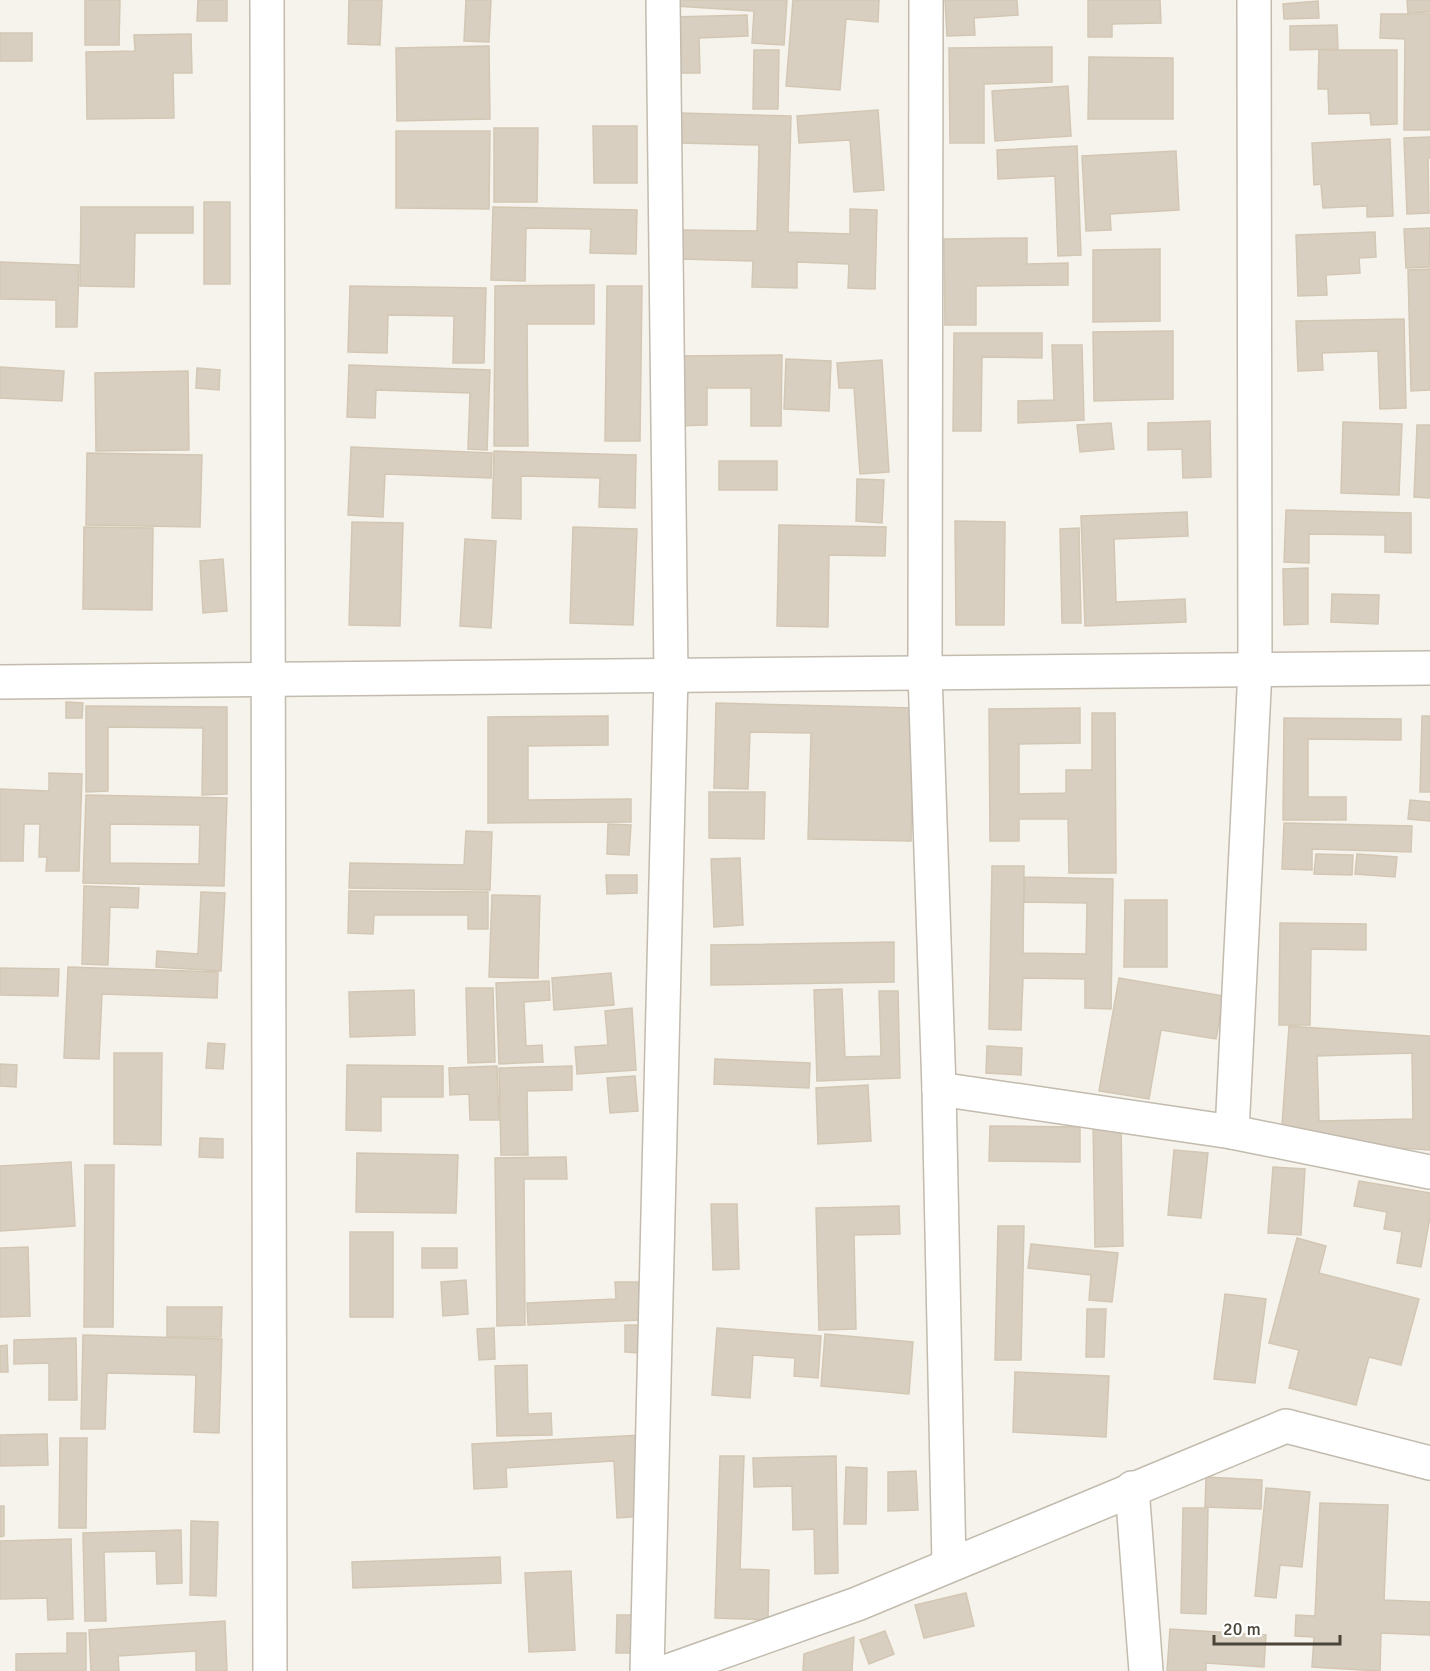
<svg xmlns="http://www.w3.org/2000/svg" width="1430" height="1671" font-family="Signika,sans-serif">
	<style>
		.building { fill: #d8cfc1; stroke: #d3c7b4; stroke-width: 1.5; fill-rule: evenodd }
		.lines { fill: none; stroke-linecap: round; stroke-linejoin: round }
		.minor-casing { stroke: #c2bbae; stroke-width: 36 }
		.minor { stroke: #fff; stroke-width: 33 }
	</style>
	<rect width="100%" height="100%" fill="#f6f3ec"/>
	<g class="building">
		<polygon points="85,0 120,0 119,45 85,45"/>
		<polygon points="198,0 227,0 227,21 197,21"/>
		<polygon points="349,0 382,0 380,45 348,44"/>
		<polygon points="466,0 491,0 489,42 464,41"/>
		<polygon points="676,0 787,0 784,45 752,43 754,11 675,6"/>
		<polygon points="793,0 879,0 878,22 846,19 840,90 786,86"/>
		<polygon points="945,0 1017,0 1018,15 974,18 975,35 947,36"/>
		<polygon points="1088,0 1160,0 1161,23 1112,24 1112,37 1088,37"/>
		<polygon points="1407,0 1430,0 1430,12 1408,13"/>
		<polygon points="1318,1 1319,18 1284,19 1283,4"/>
		<polygon points="1381,14 1430,14 1430,130 1404,130 1405,39 1380,38"/>
		<polygon points="747,15 748,36 699,38 700,73 674,73 672,17"/>
		<polygon points="1337,25 1338,49 1290,50 1290,26"/>
		<rect x="0" y="33" width="32" height="28"/>
		<polygon points="191,34 192,73 173,73 174,118 87,119 86,52 135,51 134,35"/>
		<polygon points="489,46 490,119 397,121 396,48"/>
		<polygon points="1052,47 1052,82 984,84 984,143 950,143 949,48"/>
		<polygon points="754,50 779,50 778,109 753,109"/>
		<polygon points="1319,50 1397,50 1397,124 1371,125 1370,113 1329,114 1328,89 1318,89"/>
		<polygon points="1089,57 1173,58 1173,119 1088,119"/>
		<polygon points="1068,86 1071,136 995,141 992,91"/>
		<polygon points="878,110 884,190 854,192 850,140 799,143 797,116"/>
		<polygon points="679,113 791,116 788,232 850,234 850,209 877,210 875,289 848,288 849,264 797,262 797,288 752,287 753,261 681,259 682,230 757,231 759,145 679,143"/>
		<polygon points="593,126 637,126 637,183 594,183"/>
		<polygon points="494,128 538,128 537,202 494,202"/>
		<polygon points="396,131 490,131 489,209 396,208"/>
		<polygon points="1430,137 1430,158 1428,158 1429,213 1407,214 1404,138"/>
		<polygon points="1390,139 1393,216 1367,217 1367,206 1323,208 1321,184 1314,185 1312,143"/>
		<polygon points="1077,146 1081,255 1058,256 1055,176 998,179 997,150"/>
		<polygon points="1176,151 1179,210 1110,214 1111,230 1086,231 1082,156"/>
		<rect x="204" y="202" width="26" height="82"/>
		<polygon points="81,207 193,207 193,233 135,233 134,287 80,286"/>
		<polygon points="493,207 637,210 636,254 590,253 591,229 526,228 525,281 491,280"/>
		<polygon points="1430,228 1429,267 1406,268 1404,229"/>
		<polygon points="1375,232 1376,257 1359,258 1360,273 1326,275 1327,295 1298,296 1296,235"/>
		<polygon points="1027,238 1027,264 1068,263 1068,285 976,286 976,325 945,325 944,239"/>
		<polygon points="1160,249 1160,321 1093,322 1093,250"/>
		<polygon points="0,262 79,265 77,327 56,327 56,300 0,299"/>
		<polygon points="1430,269 1430,390 1411,391 1408,270"/>
		<polygon points="594,285 594,324 527,324 528,446 494,446 495,286"/>
		<polygon points="350,286 486,288 484,363 453,363 454,316 388,315 387,353 348,352"/>
		<polygon points="607,286 642,286 640,441 605,441"/>
		<polygon points="1404,319 1406,408 1380,409 1378,351 1322,353 1323,370 1298,371 1296,321"/>
		<polygon points="1173,331 1173,399 1094,401 1093,332"/>
		<polygon points="954,333 1042,333 1042,358 982,357 981,431 953,431"/>
		<polygon points="1052,345 1082,345 1084,420 1018,423 1018,401 1054,400"/>
		<polygon points="782,355 781,426 751,426 751,388 707,388 707,425 676,426 677,356"/>
		<polygon points="786,359 831,361 829,411 784,409"/>
		<polygon points="882,360 889,472 860,474 854,388 839,388 837,363"/>
		<polygon points="349,365 490,370 487,450 468,449 470,393 376,390 375,418 347,417"/>
		<polygon points="0,367 64,371 62,401 0,398"/>
		<polygon points="197,368 220,370 219,390 196,388"/>
		<polygon points="188,371 189,450 96,451 95,373"/>
		<polygon points="1210,421 1211,477 1183,478 1182,449 1148,450 1148,423"/>
		<polygon points="1343,422 1402,424 1399,495 1341,493"/>
		<polygon points="1111,423 1114,449 1080,452 1077,425"/>
		<polygon points="1417,425 1430,425 1430,498 1414,497"/>
		<polygon points="351,447 492,453 491,478 385,474 383,517 348,515"/>
		<polygon points="494,451 636,455 635,508 599,507 600,478 521,476 521,519 492,518"/>
		<polygon points="87,453 202,455 200,527 86,525"/>
		<rect x="719" y="461" width="58" height="29"/>
		<polygon points="857,479 884,480 882,523 856,521"/>
		<polygon points="1286,510 1411,513 1411,553 1385,552 1385,535 1309,534 1309,563 1284,562"/>
		<polygon points="1187,512 1188,536 1114,539 1116,602 1185,599 1186,622 1085,626 1081,516"/>
		<polygon points="955,521 1005,522 1004,625 956,625"/>
		<polygon points="352,522 403,523 400,626 349,625"/>
		<polygon points="779,525 886,527 885,556 829,555 828,627 777,626"/>
		<polygon points="84,527 153,528 152,610 83,609"/>
		<polygon points="573,527 637,529 633,625 570,623"/>
		<polygon points="1079,528 1081,623 1062,623 1060,529"/>
		<polygon points="465,539 496,541 491,628 460,626"/>
		<polygon points="223,559 227,611 203,613 200,561"/>
		<polygon points="1308,568 1308,624 1284,625 1283,569"/>
		<polygon points="1332,594 1379,595 1378,624 1331,622"/>
		<polygon points="66,702 83,703 82,718 66,718"/>
		<polygon points="716,703 914,708 911,841 808,839 811,733 750,732 748,789 714,788"/>
		<polygon points="86,706 227,707 227,794 202,795 203,728 108,727 108,791 86,792"/>
		<polygon points="1080,708 1080,743 1019,744 1019,794 1066,793 1066,770 1092,770 1092,713 1115,713 1116,873 1069,873 1068,819 1019,819 1019,841 990,841 989,709"/>
		<polygon points="608,716 608,745 528,746 528,800 631,799 631,822 488,823 488,717"/>
		<polygon points="1422,716 1430,716 1430,792 1420,792"/>
		<polygon points="1284,718 1401,719 1401,740 1308,739 1308,797 1346,797 1346,820 1283,820"/>
		<polygon points="49,773 82,774 79,871 46,871 47,857 39,857 40,824 24,824 23,861 0,861 0,789 49,791"/>
		<polygon points="709,792 765,792 764,839 709,838"/>
		<path d="M86 795 227 798 224 886 83 883ZM110 824 200 825 199 864 110 863Z"/>
		<polygon points="1410,800 1430,802 1430,821 1408,819"/>
		<polygon points="1284,823 1412,826 1411,852 1312,849 1312,870 1282,869"/>
		<polygon points="608,824 631,825 629,855 607,854"/>
		<polygon points="466,831 492,832 490,890 349,888 350,863 464,865"/>
		<polygon points="1316,854 1353,855 1352,875 1314,874"/>
		<polygon points="1357,854 1397,857 1395,877 1355,874"/>
		<polygon points="740,858 743,925 714,927 711,859"/>
		<polygon points="992,866 1024,866 1023,953 1086,954 1087,903 1024,902 1025,877 1113,879 1111,1009 1085,1008 1085,979 1023,978 1021,1030 989,1029"/>
		<polygon points="606,875 637,875 637,893 607,894"/>
		<polygon points="84,886 139,888 138,908 110,907 108,965 82,964"/>
		<polygon points="349,891 488,892 488,929 468,929 468,915 374,915 373,934 348,933"/>
		<polygon points="201,892 225,893 221,971 156,967 157,951 198,954"/>
		<polygon points="492,895 540,896 538,978 489,977"/>
		<polygon points="1125,900 1167,900 1167,967 1124,967"/>
		<polygon points="1280,923 1366,924 1366,950 1311,949 1310,1025 1279,1025"/>
		<polygon points="894,942 894,982 711,985 711,945"/>
		<polygon points="68,967 218,972 217,998 102,994 99,1059 64,1058"/>
		<polygon points="0,968 59,969 58,996 0,995"/>
		<polygon points="611,973 614,1005 554,1010 552,978"/>
		<polygon points="1119,978 1224,996 1216,1039 1161,1030 1149,1099 1099,1091"/>
		<polygon points="549,981 550,1000 524,1002 526,1046 542,1045 543,1062 499,1064 496,983"/>
		<polygon points="466,988 493,988 495,1062 468,1063"/>
		<polygon points="842,989 845,1057 881,1056 879,991 898,991 900,1078 817,1081 814,990"/>
		<polygon points="414,990 415,1035 350,1037 349,992"/>
		<polygon points="632,1008 636,1070 577,1074 575,1047 608,1045 605,1011"/>
		<path d="M1289 1026 1430 1036V1150L1281 1140ZM1412 1053 1413 1119 1319 1121 1317 1056Z"/>
		<polygon points="208,1043 225,1044 223,1069 206,1068"/>
		<polygon points="987,1046 1022,1048 1021,1075 986,1073"/>
		<polygon points="114,1053 162,1053 161,1145 114,1144"/>
		<polygon points="715,1059 810,1063 809,1088 714,1084"/>
		<polygon points="0,1064 17,1065 16,1087 0,1086"/>
		<polygon points="347,1065 443,1066 443,1097 381,1097 381,1131 346,1130"/>
		<polygon points="497,1066 499,1120 470,1120 469,1094 450,1095 449,1068"/>
		<polygon points="572,1066 572,1090 527,1091 528,1155 501,1155 499,1068"/>
		<polygon points="635,1076 638,1111 610,1113 607,1078"/>
		<polygon points="868,1085 871,1141 818,1144 816,1088"/>
		<polygon points="1093,1121 1121,1121 1123,1246 1095,1247"/>
		<polygon points="990,1126 1080,1127 1080,1162 989,1161"/>
		<polygon points="200,1138 223,1139 223,1158 199,1157"/>
		<polygon points="1174,1150 1208,1153 1201,1218 1168,1215"/>
		<polygon points="357,1153 458,1155 456,1213 356,1212"/>
		<polygon points="566,1157 567,1179 524,1179 525,1325 497,1326 495,1158"/>
		<polygon points="71,1162 75,1226 0,1231 0,1166"/>
		<polygon points="85,1165 114,1165 113,1327 84,1327"/>
		<polygon points="1273,1167 1305,1169 1301,1235 1268,1233"/>
		<polygon points="1359,1181 1430,1193 1430,1217 1421,1267 1397,1263 1402,1232 1384,1229 1387,1212 1354,1206"/>
		<polygon points="711,1204 737,1204 739,1269 713,1270"/>
		<polygon points="899,1206 900,1234 854,1235 856,1329 819,1330 816,1208"/>
		<polygon points="998,1226 1024,1226 1021,1360 995,1360"/>
		<rect x="350" y="1232" width="43" height="85"/>
		<polygon points="1297,1238 1326,1246 1319,1273 1419,1299 1401,1365 1369,1357 1356,1405 1289,1388 1299,1350 1269,1343"/>
		<polygon points="1031,1244 1118,1253 1112,1302 1089,1300 1091,1275 1028,1268"/>
		<polygon points="28,1247 30,1316 0,1317 0,1248"/>
		<rect x="422" y="1248" width="35" height="20"/>
		<polygon points="466,1280 468,1314 443,1316 441,1282"/>
		<polygon points="615,1282 639,1282 640,1320 528,1325 527,1303 616,1299"/>
		<polygon points="1225,1294 1266,1299 1255,1383 1214,1379"/>
		<polygon points="167,1307 222,1307 221,1337 167,1337"/>
		<polygon points="1087,1309 1106,1309 1104,1357 1086,1357"/>
		<polygon points="625,1325 640,1325 640,1353 625,1352"/>
		<polygon points="494,1328 495,1359 479,1360 477,1329"/>
		<polygon points="717,1328 821,1336 818,1378 794,1376 795,1358 753,1355 750,1398 712,1395"/>
		<polygon points="825,1334 913,1342 909,1394 821,1386"/>
		<polygon points="83,1335 222,1339 219,1433 194,1432 196,1375 107,1373 105,1429 81,1429"/>
		<polygon points="76,1338 77,1400 49,1400 49,1363 14,1364 14,1340"/>
		<polygon points="7,1345 8,1372 0,1372 0,1346"/>
		<polygon points="527,1365 528,1414 551,1413 552,1435 497,1436 495,1366"/>
		<polygon points="1015,1372 1109,1376 1106,1437 1013,1432"/>
		<polygon points="47,1434 48,1465 0,1466 0,1435"/>
		<polygon points="642,1435 646,1516 617,1518 614,1461 506,1468 507,1487 474,1489 472,1444"/>
		<polygon points="60,1438 87,1438 86,1528 59,1528"/>
		<polygon points="720,1456 744,1456 740,1569 769,1570 768,1620 715,1618"/>
		<polygon points="836,1456 838,1573 815,1574 814,1529 793,1530 792,1486 754,1487 753,1458"/>
		<polygon points="846,1467 867,1468 866,1524 844,1524"/>
		<polygon points="916,1471 918,1510 888,1511 888,1472"/>
		<polygon points="1206,1477 1262,1480 1261,1509 1205,1507"/>
		<polygon points="1266,1488 1310,1492 1302,1567 1280,1565 1276,1598 1255,1596"/>
		<polygon points="1320,1503 1388,1505 1384,1600 1430,1602 1430,1635 1381,1633 1380,1671 1312,1667 1314,1637 1295,1636 1296,1615 1315,1616"/>
		<polygon points="0,1506 4,1506 4,1536 0,1537"/>
		<polygon points="1183,1508 1208,1508 1206,1614 1181,1613"/>
		<polygon points="191,1521 218,1522 216,1596 190,1595"/>
		<polygon points="181,1530 182,1583 157,1584 156,1551 104,1552 106,1621 85,1621 83,1533"/>
		<polygon points="71,1539 73,1619 48,1620 47,1598 0,1599 0,1541"/>
		<polygon points="500,1557 501,1583 353,1588 352,1562"/>
		<polygon points="571,1571 575,1650 529,1652 525,1573"/>
		<polygon points="966,1593 974,1626 924,1638 915,1605"/>
		<polygon points="617,1615 636,1615 636,1653 616,1653"/>
		<polygon points="225,1621 227,1671 196,1671 196,1651 118,1656 119,1671 91,1671 89,1630"/>
		<polygon points="1170,1629 1266,1635 1264,1667 1206,1663 1206,1671 1167,1671"/>
		<polygon points="885,1631 894,1654 869,1664 860,1640"/>
		<polygon points="67,1633 86,1633 86,1671 16,1671 16,1654 67,1653"/>
		<polygon points="854,1637 852,1671 803,1671 804,1654"/>
	</g>
	<g class="lines">
		<defs>
			<g id="minor">
				<polyline points="267,0 270,1671"/>
				<polyline points="926,0 925,673 939,1089 949,1565"/>
				<polyline points="0,682 1430,668"/>
				<polyline points="939,1089 1232,1132 1430,1172"/>
				<polyline points="1232,1132 1255,670 1254,0"/>
				<polyline points="1132,1488 1146,1671"/>
				<polyline points="647,1671 671,675 663,0"/>
				<polyline points="668,1671 857,1604 1286,1426 1430,1463"/>
			</g>
		</defs>
		<use href="#minor" class="minor-casing"/>
		<use href="#minor" class="minor"/>
	</g>
	<path d="M1214 1635v9h126v-9" fill="none" stroke="#4b4439" stroke-width="3"/>
	<text x="1223" y="1635" font-size="18" fill="#4b4439" stroke="#ffffff" stroke-width="4.5" paint-order="stroke">20 m</text>
</svg>
